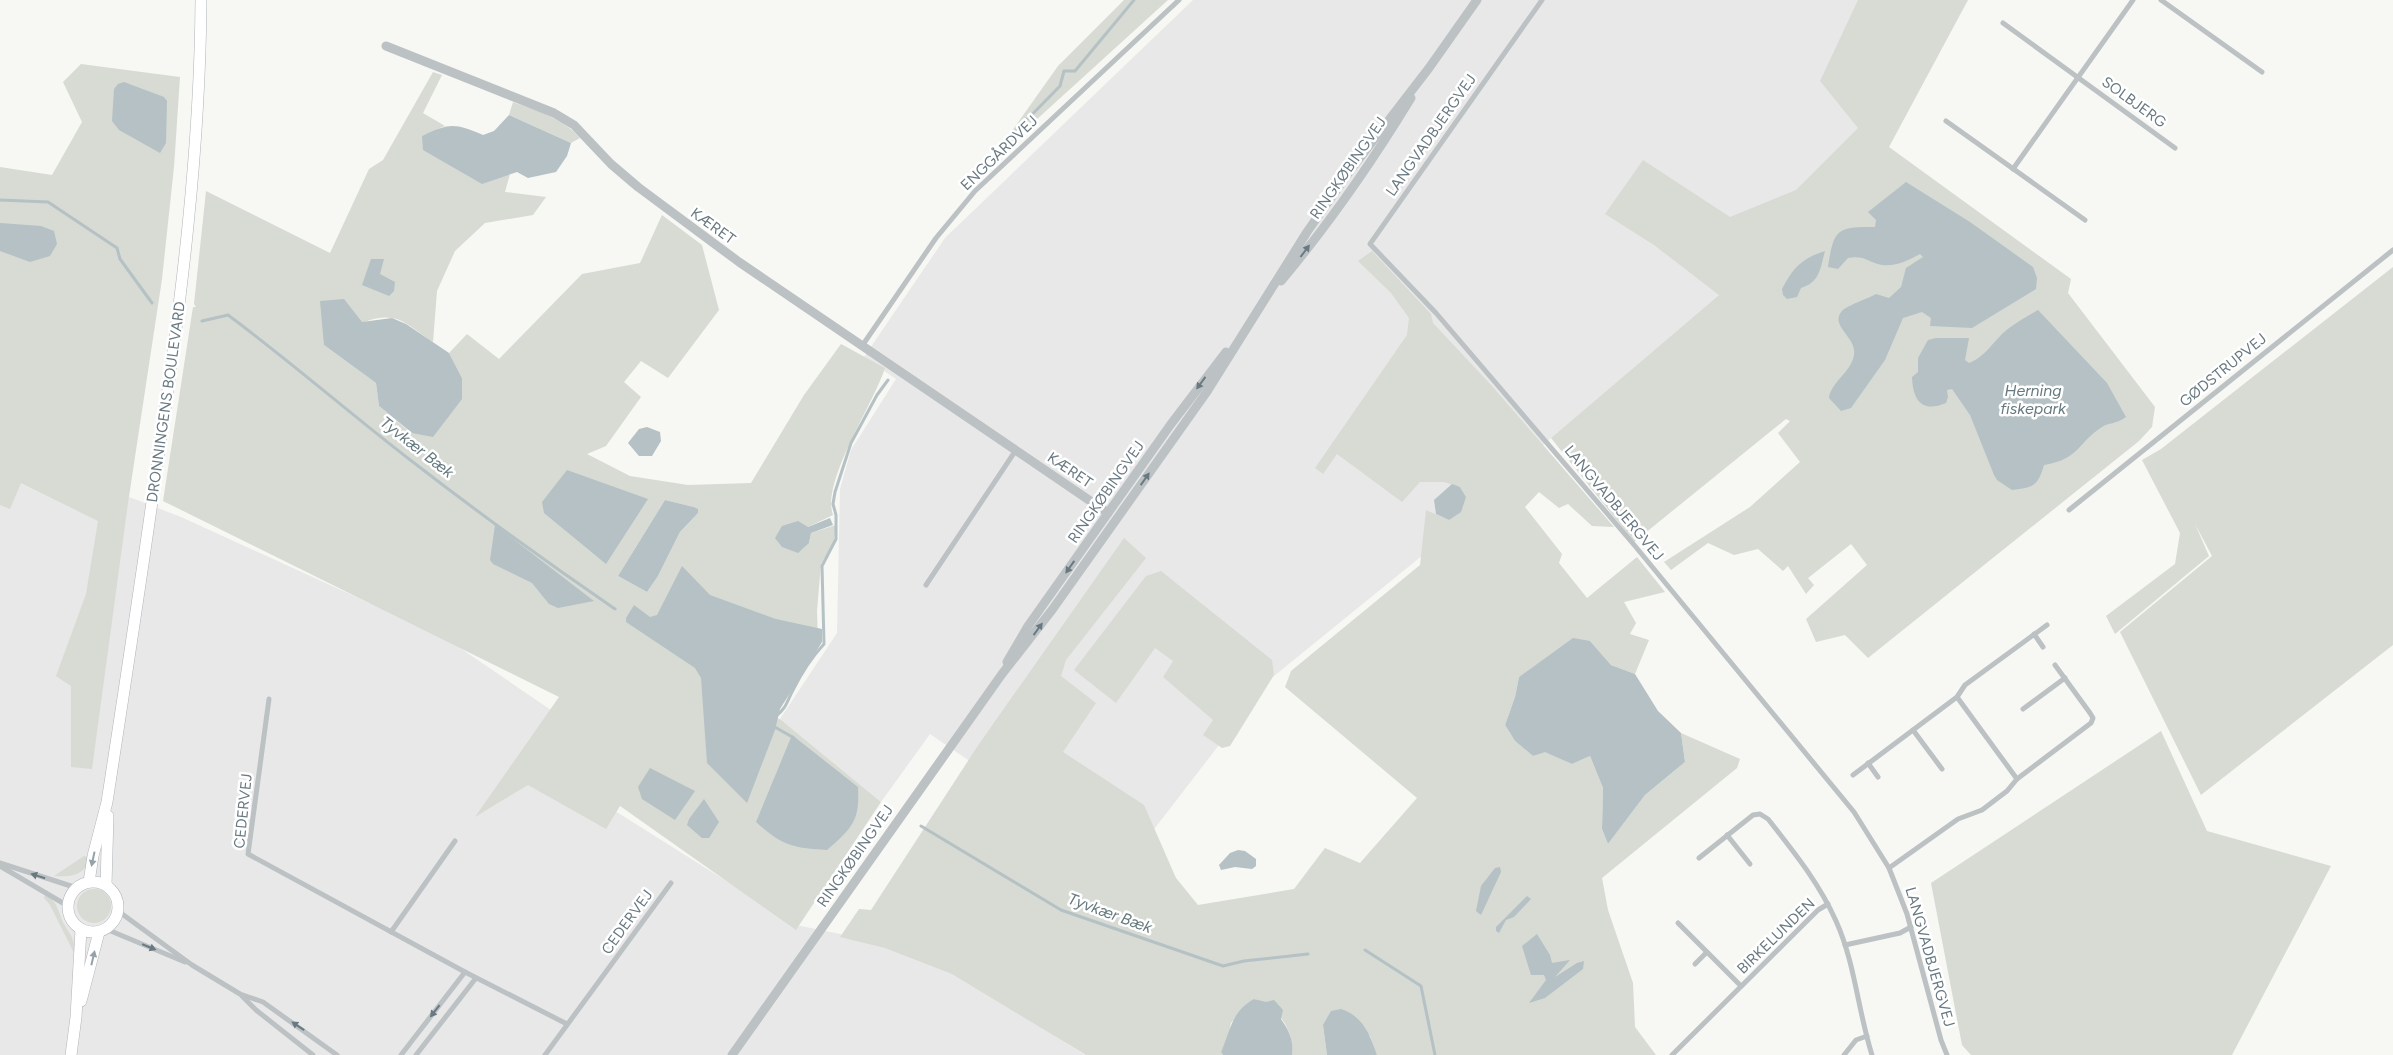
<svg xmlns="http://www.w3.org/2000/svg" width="2393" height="1055" font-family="Figtree,sans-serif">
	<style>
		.built { fill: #e8e8e8 }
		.green { fill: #d7dbd4; fill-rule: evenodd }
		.water { fill: #b5c1c4 }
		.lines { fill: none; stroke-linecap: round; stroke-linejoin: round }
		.stream { stroke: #b5c1c4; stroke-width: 3 }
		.secondary-casing { stroke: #afb5b9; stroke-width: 12 }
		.minor { stroke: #bcc1c4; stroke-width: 5 }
		.tertiary { stroke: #bcc1c4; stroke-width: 9 }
		.secondary { stroke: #fff; stroke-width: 11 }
		.oneway { fill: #697982 }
		.oneway2 { fill: #96a1a8 }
		.labels { text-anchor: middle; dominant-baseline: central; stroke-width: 5; stroke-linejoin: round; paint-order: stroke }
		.street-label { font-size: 15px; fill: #697982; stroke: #fff }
		.water-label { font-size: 16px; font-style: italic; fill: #65797e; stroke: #fff }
	</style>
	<rect width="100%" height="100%" fill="#f7f7f4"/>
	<g class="built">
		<polygon points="1193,0 1938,0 1867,133 1719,295 1551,438 1434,546 1269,680 1125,867 930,734 881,802 780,719 837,633 840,489 851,450 896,379 864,357 945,238"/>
		<polygon points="0,447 181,517 444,637 630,764 604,804 796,925 845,935 926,955 1085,1055 0,1055"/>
	</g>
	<g class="green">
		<polygon points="1124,0 1168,0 990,162 1058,66"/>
		<polygon points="1858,0 1968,0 1889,147 2071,279 2068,293 2155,407 2152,427 2139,441 1868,658 1845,635 1816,642 1806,619 1867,565 1851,544 1808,578 1814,585 1806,594 1788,566 1783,571 1758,549 1734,555 1708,543 1671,570 1664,562 1750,507 1800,462 1778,433 1790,421 1786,419 1634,542 1551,438 1719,295 1654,245 1605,214 1643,160 1730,217 1796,190 1858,128 1820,81"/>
		<polygon points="81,64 180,77 174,167 162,279 128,503 92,769 71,767 71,686 56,676 86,594 98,521 21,483 10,509 0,505 0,167 52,175 82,122 63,82"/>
		<path d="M433 72 442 75 423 113 445 126 422 136 482 183 510 174 505 192 546 197 533 215 485 223 455 251 437 291 433 342C421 335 406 320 392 318 369 314 343 333 324 345L376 383 379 406 411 433 462 378 449 353 467 334 499 359 582 274 640 263 662 215 702 245 719 310 668 378 641 361 624 382 641 397 606 446 587 454 630 476 688 485 751 483 804 395 841 344 885 368C874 403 821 482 833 515L808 527 809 543 811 533 836 525 834 542 821 564 817 611 818 639 770 717 780 719 881 802 796 930 620 806 606 829 528 785 475 817 559 697 163 501 193 307H196L194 304 206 191 330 253 369 169 383 160ZM665 500 694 507 697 509 698 513 680 532 658 576 647 592 618 576Z"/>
		<path d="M513 102C537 111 563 118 580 138L571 143 509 115Z"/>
		<path d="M1372 251 1431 314 1433 323 1492 386 1614 527 1592 526 1568 504 1559 508 1539 492 1525 507 1562 554 1559 563 1587 598 1637 557 1665 592 1624 602 1636 623 1630 634 1649 640 1635 674 1611 665 1590 641 1519 677 1515 697 1505 725 1515 741 1533 756 1545 751 1572 764 1590 756 1603 788 1602 829 1608 844 1645 795 1685 762 1681 733 1740 759 1737 768 1602 878 1608 910 1633 983 1635 1027 1656 1055H1377L1370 1036 1323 1025 1327 1055H1292C1295 1031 1277 1005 1254 999L1231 1023 1228 1038 1221 1052 1223 1055H1086L952 974 885 948 840 937 859 909 871 910 979 744 1124 538 1146 558 1066 660 1061 676 1096 703 1063 752 1144 805 1176 878 1198 905 1294 889 1325 848 1360 863 1417 798 1285 687 1291 671 1420 565 1426 510 1449 520 1466 497 1460 487 1444 482H1420L1402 502 1337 454 1323 474 1315 468 1407 335 1409 318 1391 293 1358 261Z"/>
		<polygon points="2393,267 2393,645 2201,795 2120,632 2212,556 2195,524 2209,556 2115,634 2106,616 2175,564 2180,533 2142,460 2161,449"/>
		<polygon points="1161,571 1272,660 1274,675 1230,746 1222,748 1203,735 1213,720 1163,677 1173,661 1155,648 1116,703 1074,670 1146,576"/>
		<polygon points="2161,731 2207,831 2331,866 2232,1055 1971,1055 1962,1045 1931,883"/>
		<path d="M84 856 90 858C84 876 71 877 54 876Z"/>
		<circle cx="94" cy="906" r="17"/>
		<path d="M45 895C59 902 58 913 64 924 70 935 76 940 74 953L50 905 44 898Z"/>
	</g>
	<g class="water">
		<polygon points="124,82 164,97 167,101 166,143 160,153 119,130 112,121 114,89 118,84"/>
		<path d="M509 115 571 143 567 156 556 172 528 178 517 172 482 184 423 150 422 136C450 123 454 123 483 135L494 131Z"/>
		<path d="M1906 182 1970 222 2033 267 2037 278 2036 289 1972 328 1930 326 1931 318 1922 312 1903 318 1885 360 1851 408 1841 411 1829 398C1831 383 1848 374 1853 359 1861 338 1828 327 1842 311 1846 306 1869 298 1876 294L1889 298 1901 287 1906 268 1923 257 1920 254C1909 260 1895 267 1882 265 1867 262 1865 255 1848 258L1838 269 1828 267C1834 228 1837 227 1875 227L1876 220 1868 212Z"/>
		<polygon points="0,223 41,226 54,231 57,244 50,256 30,262 0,251"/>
		<path d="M1825 251C1820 269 1820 282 1801 288L1797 297 1787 299 1783 295 1782 289C1794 267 1801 259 1825 251Z"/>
		<polygon points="371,259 384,259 380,274 395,282 394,291 389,296 362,285"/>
		<polygon points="344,299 362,322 392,318 406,324 449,353 462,378 462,399 433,437 412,433 379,406 376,383 324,345 320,301"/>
		<path d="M2038 310 2107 383 2126 417C2115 425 2109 422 2102 427 2077 443 2080 459 2044 465 2038 486 2033 488 2012 490L1997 480 1994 475 1970 415 1952 389 1947 390 1948 397 1946 403C1922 413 1913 401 1912 377L1918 372V358L1928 340 1936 338H1969L1965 360 1969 363C1983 358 1992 344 2002 334 2012 325 2026 317 2038 310Z"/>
		<polygon points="647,427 660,432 661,441 652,456 639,456 628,443 639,429"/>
		<polygon points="567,470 648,499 606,564 544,513 542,502"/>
		<polygon points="1452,484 1460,487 1466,497 1461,512 1449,520 1436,514 1434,500"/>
		<polygon points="665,500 694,507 698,509 698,513 680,532 658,576 647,592 618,576"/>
		<polygon points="830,518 833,525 811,533 809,543 798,553 782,547 775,538 782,526 798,521 808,527"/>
		<polygon points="495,525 594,601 558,608 549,604 532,583 493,564 490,560"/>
		<polygon points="682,566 710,595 776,619 822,629 822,642 780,709 775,730 747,803 707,763 701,678 695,668 626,622 626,618 634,605 650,617 657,615"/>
		<polygon points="1573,638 1590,641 1611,665 1635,674 1658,711 1681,733 1685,762 1645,795 1608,844 1602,829 1603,788 1590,756 1572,764 1545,752 1533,756 1515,741 1505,725 1515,697 1519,677"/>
		<path d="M792 735 858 787C860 821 852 828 827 850 793 848 782 846 756 822Z"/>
		<polygon points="650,768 695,791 675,820 642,799 638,787"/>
		<polygon points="704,799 719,822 709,838 702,838 687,825 689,819"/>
		<polygon points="1238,850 1245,851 1256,859 1256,866 1252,869 1235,867 1221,870 1219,865 1230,853"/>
		<polygon points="1500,867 1501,872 1481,915 1476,911 1481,886 1495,868"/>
		<polygon points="1527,896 1531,899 1514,917 1506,920 1499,933 1496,931 1496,927"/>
		<polygon points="1537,934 1550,955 1552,963 1570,960 1555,977 1577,963 1584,961 1583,969 1545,998 1529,1003 1546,980 1544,975 1531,975 1522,946"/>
		<path d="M1254 999 1266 1002 1274 1000 1283 1010 1281 1019C1289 1031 1294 1040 1292 1055H1223L1221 1052C1231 1030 1231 1012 1254 999Z"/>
		<path d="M1341 1009C1363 1016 1370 1035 1377 1055H1327L1323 1025 1331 1011Z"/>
	</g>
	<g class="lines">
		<g class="stream">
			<polyline points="1012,135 1060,86 1064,71 1075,71 1134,0"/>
			<polyline points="0,200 48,202 117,248 120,259 152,303"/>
			<path d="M202 321 228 315C290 361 348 412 409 459 476 511 545 561 615 609"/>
			<path d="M776 716C786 709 787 701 793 690 801 674 811 658 824 644L822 566 836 539V515L833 504 835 492 851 443 877 395 888 380"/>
			<polyline points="773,726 794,738"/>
			<polyline points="921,826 1061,910 1223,966 1244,961 1308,954"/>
			<polyline points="1365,950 1421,986 1435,1055"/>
		</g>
		<defs>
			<g id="secondary">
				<path d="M89 882 93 856 107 802C125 685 143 569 159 452 181 302 200 152 201 0"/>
				<circle cx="93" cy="907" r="25"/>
				<polyline points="106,885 108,816"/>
				<polyline points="81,1001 99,932"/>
				<polyline points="71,1055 76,1017 81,929"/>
			</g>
		</defs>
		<use href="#secondary" class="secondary-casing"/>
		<g class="minor">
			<polyline points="1542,0 1370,244 1436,313 1635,546 1854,812 1889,868 1907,914 1941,1040 1947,1055"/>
			<polyline points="2161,0 2262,72"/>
			<polyline points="2003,23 2175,148"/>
			<polyline points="1946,121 2085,220"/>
			<polyline points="2013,169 2133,0"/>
			<polyline points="862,346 936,238 975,191 1179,0"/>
			<polyline points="2069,510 2393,250"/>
			<polyline points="926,585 1016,450"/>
			<polyline points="2034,634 2043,647"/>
			<polyline points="1957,697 2017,779"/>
			<polyline points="269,699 248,854 465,972 567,1024"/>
			<polyline points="2023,709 2065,678"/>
			<polyline points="1913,730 1942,769"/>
			<polyline points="1868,763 1878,777"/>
			<polyline points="1853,775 1957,697 1965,685 2047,625"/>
			<polyline points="1727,835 1750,864"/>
			<path d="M1699 858 1753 815 1760 814 1768 819C1794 852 1819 883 1836 921 1855 963 1858 1011 1872 1055"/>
			<polyline points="0,863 77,888"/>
			<polyline points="0,866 68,906"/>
			<polyline points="1889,868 1958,819 1982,810 2007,791 2017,779 2091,723 2093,718 2090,713 2055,665"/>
			<polyline points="118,911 192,965 240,994 263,1002 337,1055"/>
			<polyline points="1678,923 1741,986"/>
			<polyline points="106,929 185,962"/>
			<polyline points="391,932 455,841"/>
			<polyline points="1845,945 1900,933 1911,927"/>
			<polyline points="1695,964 1707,952"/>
			<polyline points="242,996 256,1010 313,1055"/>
			<polyline points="401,1055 465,972"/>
			<polyline points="416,1055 476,978"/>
			<polyline points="545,1055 671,883"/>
			<polyline points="1672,1055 1818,910 1828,904"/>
			<polyline points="1844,1055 1856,1040 1867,1036"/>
		</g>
		<g class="tertiary">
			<polyline points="386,46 554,113 574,125 611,164 638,187 739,262 1108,513"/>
			<path d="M1281 281C1329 224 1372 162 1411 98"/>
			<polyline points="1007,662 1028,626 1171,424 1226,352"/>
			<polyline points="732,1055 1002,674 1052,610 1206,393 1307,232 1352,168 1429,68 1477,0"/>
		</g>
		<use href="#secondary" class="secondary"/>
	</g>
	<defs><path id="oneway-solid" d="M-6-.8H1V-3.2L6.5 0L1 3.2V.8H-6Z" transform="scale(1.25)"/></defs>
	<g class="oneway">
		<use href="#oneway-solid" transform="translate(1305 251) rotate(-53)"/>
		<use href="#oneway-solid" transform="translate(1201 383) rotate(126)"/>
		<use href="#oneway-solid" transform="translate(1145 479) rotate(-55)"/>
		<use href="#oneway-solid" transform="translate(1070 567) rotate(125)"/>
		<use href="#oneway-solid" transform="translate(1038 629) rotate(-54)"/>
		<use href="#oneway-solid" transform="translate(38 876) rotate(-162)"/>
		<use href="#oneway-solid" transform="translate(149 947) rotate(22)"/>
		<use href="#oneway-solid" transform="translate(435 1011) rotate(128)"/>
		<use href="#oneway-solid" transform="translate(298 1026) rotate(-146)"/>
	</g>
	<g class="oneway2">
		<use href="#oneway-solid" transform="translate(93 859) rotate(102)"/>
		<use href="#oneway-solid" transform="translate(93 958) rotate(-77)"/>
	</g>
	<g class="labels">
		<g class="street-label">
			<text transform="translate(2134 102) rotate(36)">SOLBJERG</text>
			<text transform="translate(1431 135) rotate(-55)">LANGVADBJERGVEJ</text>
			<text transform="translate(999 153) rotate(-44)">ENGGÅRDVEJ</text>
			<text transform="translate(1348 168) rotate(-55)">RINGKØBINGVEJ</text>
			<text transform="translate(713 226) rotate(36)">KÆRET</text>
			<text transform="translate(2223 370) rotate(-39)">GØDSTRUPVEJ</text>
			<text transform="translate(166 402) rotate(-82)">DRONNINGENS BOULEVARD</text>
			<text transform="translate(1070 470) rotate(34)">KÆRET</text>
			<text transform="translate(1106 492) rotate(-55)">RINGKØBINGVEJ</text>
			<text transform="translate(1614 503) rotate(50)">LANGVADBJERGVEJ</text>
			<text transform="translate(243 811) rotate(-84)">CEDERVEJ</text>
			<text transform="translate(855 856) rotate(-55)">RINGKØBINGVEJ</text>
			<text transform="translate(627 922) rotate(-54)">CEDERVEJ</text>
			<text transform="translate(1776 936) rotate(-44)">BIRKELUNDEN</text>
			<text transform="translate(1930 957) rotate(74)">LANGVADBJERGVEJ</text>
		</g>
		<g class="water-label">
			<text x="2033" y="390">Herning<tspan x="2033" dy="18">fiskepark</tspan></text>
			<text transform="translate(417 447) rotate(38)">Tyvkær Bæk</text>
			<text transform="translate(1110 913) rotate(20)">Tyvkær Bæk</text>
		</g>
	</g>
</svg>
